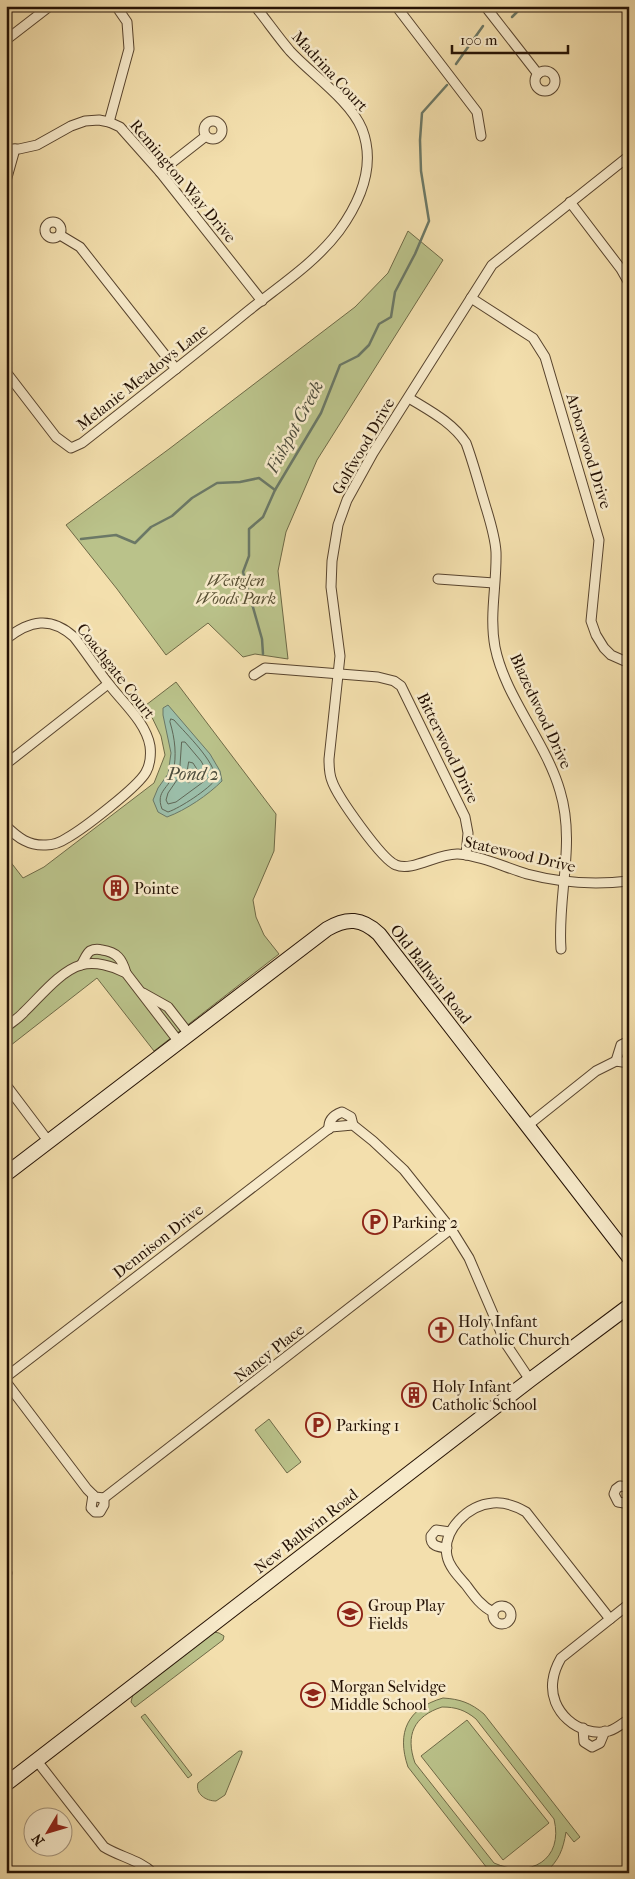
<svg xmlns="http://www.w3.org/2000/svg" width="635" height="1879" font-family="'IM FELL French Canon',serif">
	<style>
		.green { fill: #bac28a; stroke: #6f6a47; fill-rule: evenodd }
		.water { fill: #9bbda8; stroke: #6b7866 }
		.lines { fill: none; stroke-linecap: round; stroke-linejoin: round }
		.shore { stroke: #606756; stroke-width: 1 }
		.stream { stroke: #6b7866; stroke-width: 2.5 }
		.street-casing { stroke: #58442e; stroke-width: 11 }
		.secondary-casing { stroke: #241104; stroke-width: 16 }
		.street { stroke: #f7eaca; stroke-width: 9 }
		.secondary { stroke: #f7eaca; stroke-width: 14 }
		.labels { text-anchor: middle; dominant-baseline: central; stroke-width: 5; stroke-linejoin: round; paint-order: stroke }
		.street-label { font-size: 16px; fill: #241104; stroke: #f7eaca }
		.park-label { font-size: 16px; font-style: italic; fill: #584f33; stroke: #f7eaca }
		.poi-label { font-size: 16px; fill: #241104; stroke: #f7eaca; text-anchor: start }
		.water-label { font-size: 18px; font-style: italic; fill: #4e4d3d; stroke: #f7eaca }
	</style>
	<rect width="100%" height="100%" fill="#f3dfad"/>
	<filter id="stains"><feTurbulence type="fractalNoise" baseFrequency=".004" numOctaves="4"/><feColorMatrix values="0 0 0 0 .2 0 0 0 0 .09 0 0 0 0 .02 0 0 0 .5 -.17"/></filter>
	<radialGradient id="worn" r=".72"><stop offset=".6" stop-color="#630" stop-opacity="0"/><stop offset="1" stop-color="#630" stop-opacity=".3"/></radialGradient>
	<g class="green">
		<polygon points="408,231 443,260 317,460 286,532 278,571 288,659 255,654 243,657 208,623 166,655 117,589 66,525 169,449 355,307 388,273"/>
		<polygon points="176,682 276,814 274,851 253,900 256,917 264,935 279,954 154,1051 97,978 6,1049 6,856 23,878 44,867 154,783 165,755 161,736 146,705"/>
		<polygon points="269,1419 301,1462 287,1473 255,1430"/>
		<polygon points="214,1632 219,1633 224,1636 223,1640 135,1707 131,1702 133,1694"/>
		<path d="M443 1698C460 1699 471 1703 484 1714L580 1837 574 1842 566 1832C563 1850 559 1860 546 1872L495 1873 487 1868 408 1767C396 1732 408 1708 443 1698ZM442 1707C456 1707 465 1710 476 1719L554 1819C564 1860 530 1879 494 1863L415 1763C405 1735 414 1716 442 1707Z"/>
		<polygon points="145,1714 192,1775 188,1778 141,1717"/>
		<polygon points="467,1720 549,1823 503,1860 421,1756"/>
		<path d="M239 1751H242V1753L225 1795 216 1801C206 1801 195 1794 198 1783Z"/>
	</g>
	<path class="water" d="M168 705 210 754 220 771 222 781C208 795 186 810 167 817L158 812 153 800 158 788 168 774 171 753 163 715V708Z"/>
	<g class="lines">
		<g class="shore">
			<path d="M171 719 174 720C187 735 214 760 216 779 209 789 180 808 168 812L162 809C155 790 170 789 173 773 177 755 175 739 170 722Z"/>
			<polygon points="182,742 185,742 201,761 210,777 176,802 168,804 166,800 168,793 179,777"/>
			<polygon points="189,762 193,763 200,774 188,783 186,780"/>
		</g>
		<g class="stream">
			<polyline points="512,17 523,6"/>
			<polyline points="456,64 483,26"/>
			<polyline points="81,539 116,535 135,543 151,527 172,516 192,498 217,483 240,482 259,478 275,490"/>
			<polyline points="263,654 262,639 243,572 249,556 249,529 263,517 275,490 321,413 340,365 358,356 369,345 379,324 391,317 395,292 415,254 429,221 421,171 420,140 422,113 447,85"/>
		</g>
		<defs>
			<g id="street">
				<polyline points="396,6 477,112 481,136"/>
				<polyline points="485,6 538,74"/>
				<polyline points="6,40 50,6"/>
				<circle cx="545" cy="81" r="10"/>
				<circle cx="213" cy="130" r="9"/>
				<polyline points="109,122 129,49 127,22 116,6"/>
				<polyline points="6,149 19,149 37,145 71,126 85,121 99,120 109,122 120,127 160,172 262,301"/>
				<path d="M629 156 492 265 373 453 347 500 338 525 332 561 331 587 340 656 329 759C329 767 329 774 332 781 337 796 382 860 396 865 412 872 438 853 458 854 482 856 504 867 527 874 561 883 594 885 629 881"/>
				<polyline points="160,172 206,136"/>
				<polyline points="6,181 15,149"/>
				<polyline points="570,202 621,269 629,283"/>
				<circle cx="53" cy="230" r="8"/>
				<polyline points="60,235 80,247 176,369"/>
				<polyline points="471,298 533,338 545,357 599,540 591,621 596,635 604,648 611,655 629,663"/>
				<path d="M6 372 56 437 71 448 82 443C138 399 193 356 248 311 279 286 315 263 339 231 360 202 376 165 362 129 350 100 311 74 290 51 278 37 267 21 255 6"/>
				<path d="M409 398C430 411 452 422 466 443 473 462 478 481 484 501 489 518 495 535 496 552 497 584 489 615 495 647 505 697 546 742 560 791 576 844 557 896 561 949"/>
				<polyline points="438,579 494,583"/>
				<path d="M6 639C30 620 51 616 74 637 86 652 96 668 108 683 122 702 146 722 150 746 151 754 150 765 146 772 138 787 83 829 67 838 61 842 54 845 46 845 29 846 18 838 6 826"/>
				<polyline points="254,675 265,668 378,677 394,681 401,686 465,817 468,833 466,855"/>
				<polyline points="6,764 108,684"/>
				<path d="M81 965C84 961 86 954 90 951 94 949 98 949 102 950 117 952 122 959 126 973"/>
				<polyline points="143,993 168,1007 189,1034"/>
				<path d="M6 1027C12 1022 19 1018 24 1012 39 998 60 971 81 965 95 961 113 966 126 973L179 1042"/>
				<polyline points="616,1061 621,1045 625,1043 629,1043"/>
				<polyline points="6,1085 49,1142"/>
				<polyline points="527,1126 596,1071 616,1061 629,1063"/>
				<path d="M329 1129C328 1120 334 1115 342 1112L351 1117 353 1125"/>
				<polyline points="6,1377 331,1127 353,1125 373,1141 404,1170 451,1229 469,1258 506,1344 530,1380"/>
				<polyline points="6,1382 87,1489 95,1497 104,1498 451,1229"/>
				<polyline points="629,1487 620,1486 616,1489 614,1494 618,1502 624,1503 629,1501"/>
				<polyline points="93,1495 91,1508 95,1512 100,1512 104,1505 104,1498"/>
				<path d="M447 1548C438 1547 430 1546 431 1536L436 1530 450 1532"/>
				<polyline points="6,1574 7,1573"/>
				<path d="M629 1604 561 1658C557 1665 554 1672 553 1680 548 1711 579 1738 609 1731 616 1729 623 1723 629 1719"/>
				<circle cx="502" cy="1615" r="9"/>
				<path d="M493 1612C481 1606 474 1596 466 1585 459 1577 449 1567 447 1556 442 1530 468 1505 493 1503 505 1502 516 1506 526 1512L610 1619"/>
				<polyline points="583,1728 584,1742 592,1747 600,1743 605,1731"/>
				<path d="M37 1761 104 1847C120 1857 140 1860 153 1873"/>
			</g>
			<g id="secondary">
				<path d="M6 1174 327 929C347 917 362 918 379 934L629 1257"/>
				<polyline points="6,1784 530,1380 629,1306"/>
			</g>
		</defs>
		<use href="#street" class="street-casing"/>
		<use href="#secondary" class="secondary-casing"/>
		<use href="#street" class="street"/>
		<use href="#secondary" class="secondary"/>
	</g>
	<defs>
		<symbol id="building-ring" viewBox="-11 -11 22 22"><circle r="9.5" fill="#f7eaca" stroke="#8f2418" stroke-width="1.5"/><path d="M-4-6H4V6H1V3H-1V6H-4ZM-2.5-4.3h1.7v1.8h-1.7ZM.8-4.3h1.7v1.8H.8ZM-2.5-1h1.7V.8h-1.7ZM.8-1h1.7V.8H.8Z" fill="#8f2418"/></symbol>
		<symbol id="parking-ring" viewBox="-11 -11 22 22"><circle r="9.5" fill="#f7eaca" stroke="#8f2418" stroke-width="1.5"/><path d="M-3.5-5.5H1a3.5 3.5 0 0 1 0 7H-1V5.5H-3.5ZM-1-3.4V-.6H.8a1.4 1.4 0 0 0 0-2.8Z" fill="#8f2418"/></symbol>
		<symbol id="church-ring" viewBox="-11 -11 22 22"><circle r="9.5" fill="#f7eaca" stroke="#8f2418" stroke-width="1.5"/><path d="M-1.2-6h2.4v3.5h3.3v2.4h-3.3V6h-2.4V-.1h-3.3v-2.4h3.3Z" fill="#8f2418"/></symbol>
		<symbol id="school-ring" viewBox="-11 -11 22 22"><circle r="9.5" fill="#f7eaca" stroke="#8f2418" stroke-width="1.5"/><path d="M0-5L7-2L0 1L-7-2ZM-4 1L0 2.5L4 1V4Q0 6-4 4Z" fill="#8f2418"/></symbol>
	</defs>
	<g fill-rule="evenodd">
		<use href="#building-ring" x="102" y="874" width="28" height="28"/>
		<use href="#parking-ring" x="361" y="1208" width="28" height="28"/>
		<use href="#church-ring" x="427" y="1316" width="28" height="28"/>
		<use href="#building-ring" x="400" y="1381" width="28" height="28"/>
		<use href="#parking-ring" x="304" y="1411" width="28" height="28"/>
		<use href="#school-ring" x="336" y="1600" width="28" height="28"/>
		<use href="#school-ring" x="299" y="1681" width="28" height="28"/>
	</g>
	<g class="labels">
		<g class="street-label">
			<text transform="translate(330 71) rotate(47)">Madrina Court</text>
			<text transform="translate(183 181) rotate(50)">Remington Way Drive</text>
			<text transform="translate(142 377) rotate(-38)">Melanie Meadows Lane</text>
			<text transform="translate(363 446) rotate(-60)">Golfwood Drive</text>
			<text transform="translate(589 451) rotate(73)">Arborwood Drive</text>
			<text transform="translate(116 671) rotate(52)">Coachgate Court</text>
			<text transform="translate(541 711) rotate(65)">Blazedwood Drive</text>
			<text transform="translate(448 748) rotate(64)">Bitterwood Drive</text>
			<text transform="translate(520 854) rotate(13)">Statewood Drive</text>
			<text transform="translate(431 974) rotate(52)">Old Ballwin Road</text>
			<text transform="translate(158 1241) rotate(-38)">Dennison Drive</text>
			<text transform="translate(269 1353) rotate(-38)">Nancy Place</text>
			<text transform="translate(306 1531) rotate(-38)">New Ballwin Road</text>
		</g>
		<g class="park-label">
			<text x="236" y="580">Westglen<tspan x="236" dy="18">Woods Park</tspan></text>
		</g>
		<g class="poi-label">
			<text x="134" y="888">Pointe</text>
			<text x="392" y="1222">Parking 2</text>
			<text x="458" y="1321">Holy Infant<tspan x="458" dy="18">Catholic Church</tspan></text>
			<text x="432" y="1386">Holy Infant<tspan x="432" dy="18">Catholic School</tspan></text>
			<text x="336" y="1425">Parking 1</text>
			<text x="368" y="1605">Group Play<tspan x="368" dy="18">Fields</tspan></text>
			<text x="330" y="1686">Morgan Selvidge<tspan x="330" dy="18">Middle School</tspan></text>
		</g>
		<g class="water-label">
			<text transform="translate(295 427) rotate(-62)">Fishpot Creek</text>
			<text x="193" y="774">Pond 2</text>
		</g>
	</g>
	<rect width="635" height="1879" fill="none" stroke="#f3dfad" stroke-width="25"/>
	<rect x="8" y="8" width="620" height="1864" fill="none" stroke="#241104" stroke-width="2.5"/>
	<rect x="12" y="12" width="610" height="1854" fill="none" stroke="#241104"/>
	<g transform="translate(48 1832) rotate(232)"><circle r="24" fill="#f7eaca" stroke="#a3937b"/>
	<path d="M0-4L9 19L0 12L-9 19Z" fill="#8f2418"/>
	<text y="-8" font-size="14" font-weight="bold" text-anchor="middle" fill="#241104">N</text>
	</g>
	<path d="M452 45v8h116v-8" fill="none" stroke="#241104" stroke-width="2.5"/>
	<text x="460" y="45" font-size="15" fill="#241104" stroke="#f7eaca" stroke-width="4" paint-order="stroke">100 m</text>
	<rect width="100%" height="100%" filter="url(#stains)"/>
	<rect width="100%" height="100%" fill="url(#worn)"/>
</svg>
